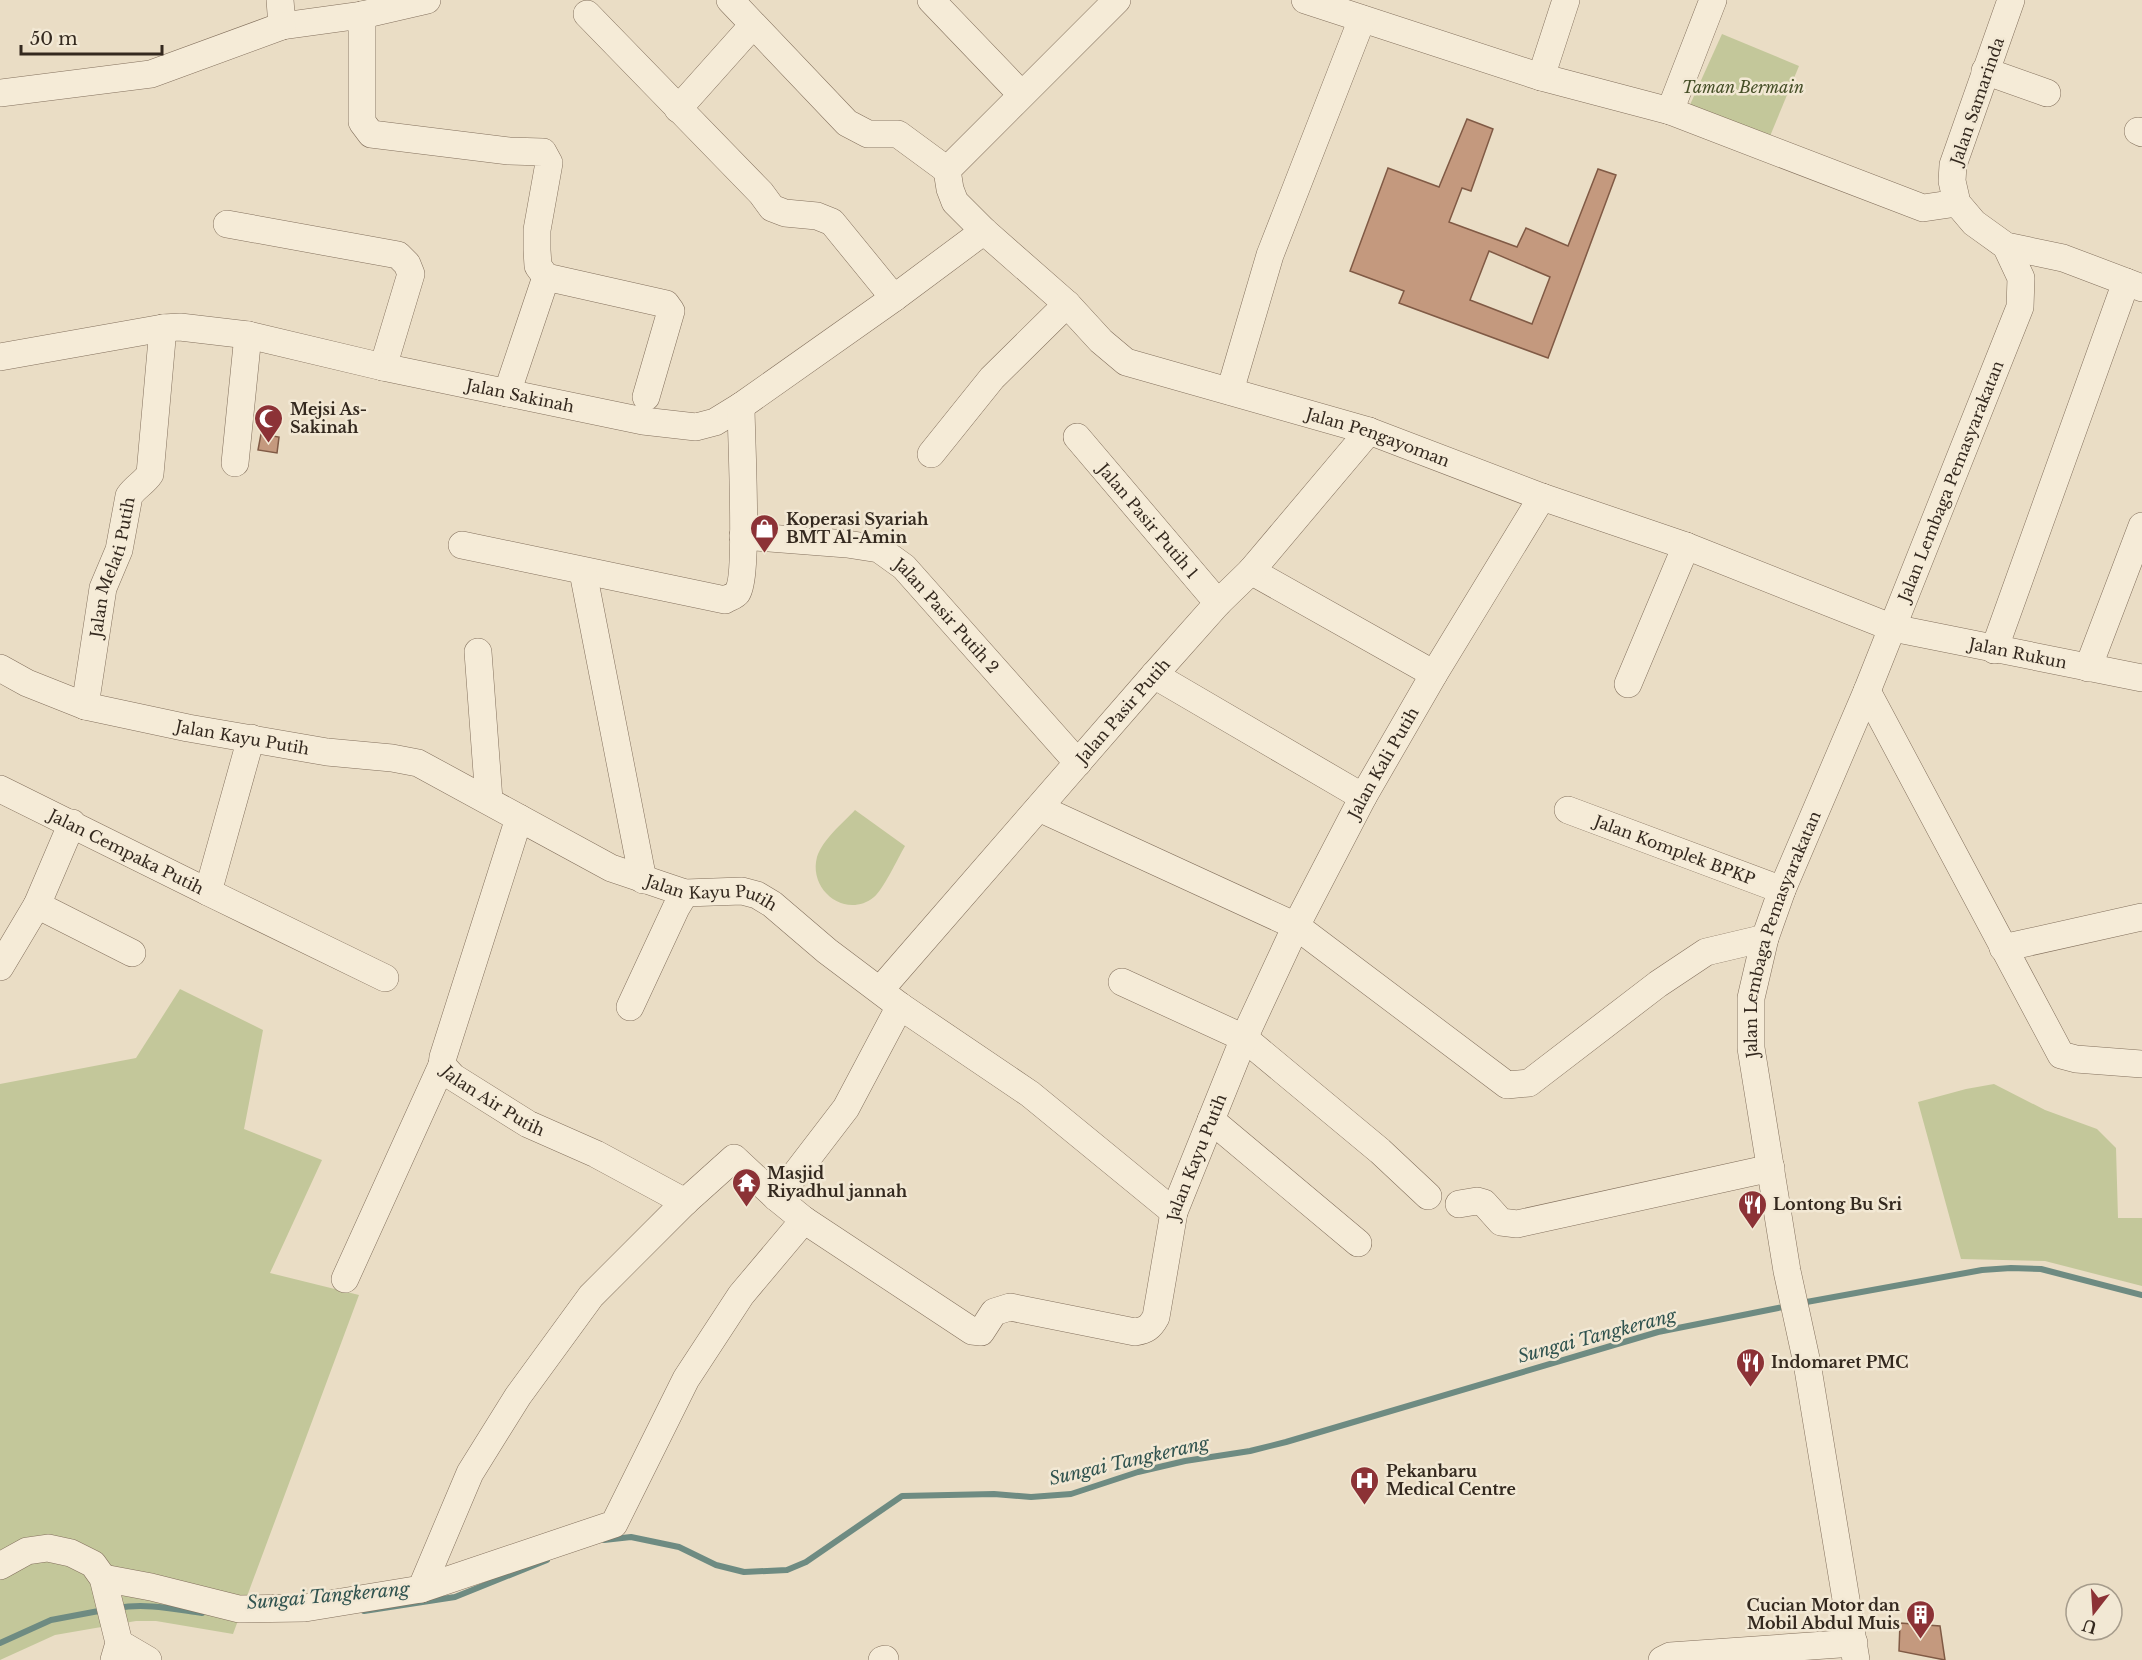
<svg xmlns="http://www.w3.org/2000/svg" width="2142" height="1660" font-family="'Libre Baskerville',serif">
	<style>
		.green { fill: #c3c79a }
		.lines { fill: none; stroke-linecap: round; stroke-linejoin: round }
		.stream { stroke: #6e8b82; stroke-width: 6 }
		.building { fill: #c4997e; stroke: #805a45; stroke-width: 1.5; fill-rule: evenodd }
		.minor-casing { stroke: #83705d; stroke-width: 28 }
		.minor { stroke: #f5ebd7; stroke-width: 27 }
		.labels { text-anchor: middle; dominant-baseline: central; stroke-width: 5; stroke-linejoin: round; paint-order: stroke }
		.park-label { font-size: 16px; font-style: italic; fill: #464f28; stroke: #f2e8d4 }
		.street-label { font-size: 16px; fill: #34291f; stroke: #f2e8d4 }
		.poi-label { font-size: 16px; font-weight: bold; fill: #34291f; stroke: #f2e8d4; text-anchor: start }
		.water-label { font-size: 18px; font-style: italic; fill: #30534f; stroke: #f2e8d4 }
	</style>
	<rect width="100%" height="100%" fill="#eaddc5"/>
	<g class="green">
		<polygon points="1722,34 1799,66 1768,141 1689,107"/>
		<path d="M855 810 905 846C898 858 883 890 874 897 846 920 808 890 817 857 823 839 842 824 855 810Z"/>
		<polygon points="180,989 263,1030 244,1129 322,1160 270,1273 359,1295 233,1634 156,1621 136,1621 55,1635 0,1660 0,1084 136,1058"/>
		<polygon points="1994,1084 2045,1110 2097,1129 2116,1148 2118,1218 2142,1218 2142,1286 2045,1261 1961,1259 1918,1102 1966,1089"/>
	</g>
	<g class="lines">
		<g class="stream">
			<polyline points="1801,1303 1982,1270 2011,1268 2041,1269 2142,1295"/>
			<polyline points="604,1540 631,1537 679,1547 716,1565 744,1572 787,1570 806,1562 902,1496 994,1494 1031,1497 1071,1494 1138,1472 1185,1461 1250,1451 1286,1442 1658,1332 1788,1306"/>
			<path d="M117 1608C146 1603 173 1609 202 1613"/>
			<polyline points="364,1611 455,1597 547,1560"/>
			<polyline points="0,1643 51,1620 104,1610"/>
		</g>
	</g>
	<g class="building">
		<path d="M1467 119 1493 129 1471 191 1462 188 1449 222 1517 247 1526 228 1568 246 1598 169 1616 175 1548 358 1399 303 1404 291 1350 271 1388 168 1439 187ZM1489 251 1550 277 1532 324 1470 300Z"/>
		<polygon points="261,434 279,437 277,453 258,450"/>
		<polygon points="1900,1623 1940,1626 1945,1660 1899,1651"/>
	</g>
	<g class="lines">
		<defs>
			<g id="minor">
				<polyline points="280,0 282,26 362,15 427,0"/>
				<polyline points="730,0 847,123 868,134 898,134 947,170"/>
				<polyline points="931,0 1021,94"/>
				<path id="s1" d="M1117 0 947 170 950 189 955 202 984 231 1067 304 1101 341 1126 362 1369 431 1542 497 1686 546 1893 628 2142 678"/>
				<polyline points="1305,0 1541,77 1670,111 1923,208 1957,203"/>
				<polyline points="2011,0 1953,165 1952,181 1957,203 1974,223 2006,246 2063,258 2142,288"/>
				<polyline points="587,14 761,193 772,208 785,213 817,216 832,222 894,298"/>
				<polyline points="362,15 362,122 371,134 509,151 543,152 549,163 537,230 537,250 538,266 546,277 666,304 671,311 646,397"/>
				<polyline points="1985,71 2047,93"/>
				<polyline points="1541,77 1566,0"/>
				<polyline points="0,93 151,74 282,26"/>
				<polyline points="678,109 753,25"/>
				<polyline points="1670,111 1713,0"/>
				<polyline points="2138,131 2142,133"/>
				<polyline points="227,224 398,255 407,264 411,274 383,367"/>
				<path id="s2" d="M0 357 163 328 180 327 248 335 383 367 643 421 696 427 715 422 741 406 894 298 984 231"/>
				<polyline points="1230,391 1270,255 1362,19"/>
				<polyline points="507,393 546,277"/>
				<path id="s3" d="M1077 437 1218 603"/>
				<polyline points="931,454 992,378 1067,304"/>
				<polyline points="235,463 248,335"/>
				<path id="s4" d="M743 536 847 544 879 549 904 567 1078 763"/>
				<path d="M462 545 725 600C728 598 735 596 737 593 749 577 741 434 741 406"/>
				<polyline points="1251,571 1434,674"/>
				<polyline points="583,572 643,880"/>
				<polyline points="1994,650 2126,282"/>
				<polyline points="478,652 489,800"/>
				<path id="s5" d="M0 668 27 683 85 706 188 728 327 752 392 758 418 763 611 868 685 893 742 891 757 895 772 904 827 951 900 1006 1030 1094 1174 1212"/>
				<polyline points="2088,668 2142,526"/>
				<polyline points="1154,675 1363,797"/>
				<polyline points="1628,684 1686,546"/>
				<polyline points="1867,691 2061,1055 2076,1059 2142,1064"/>
				<path id="s6" d="M85 706 103 588 119 550 129 496C135 487 144 483 150 474L163 328"/>
				<path id="s7" d="M0 789 208 892 251 738"/>
				<polyline points="1039,808 1296,926 1507,1085 1529,1083 1658,984 1706,952 1765,938"/>
				<path id="s8" d="M1568 810 1782 890"/>
				<path id="s9" d="M519 818 443 1057 442 1065 453 1077 528 1124 596 1154 685 1202"/>
				<polyline points="208,892 385,978"/>
				<polyline points="37,905 132,953"/>
				<polyline points="2003,948 2142,917"/>
				<polyline points="0,967 37,905 72,823"/>
				<polyline points="1122,982 1244,1038 1380,1151 1428,1196"/>
				<path id="s10" d="M880 990 1154 675 1218 603 1251 571 1369 431"/>
				<polyline points="630,1007 676,908 685,893"/>
				<polyline points="1211,1120 1358,1243"/>
				<polyline points="777,1198 846,1108 900,1006"/>
				<polyline points="1459,1204 1477,1201 1484,1203 1501,1222 1517,1224 1771,1168"/>
				<polyline points="345,1279 442,1065"/>
				<polyline points="0,1566 27,1551 48,1548 71,1553 93,1564 103,1578 119,1643 114,1660"/>
				<polyline points="103,1578 151,1587 239,1609 305,1608 421,1589 614,1524 686,1379 741,1295 804,1220"/>
				<path id="s11" d="M421 1589 470 1473 518 1396 591 1296 685 1202 734 1158 777 1198 804 1220 972 1331 981 1332 994 1312 1010 1307 1135 1332C1146 1330 1150 1328 1156 1317L1174 1212 1244 1038 1296 926 1363 797 1434 674 1542 497"/>
				<polyline points="119,1643 148,1660"/>
				<polyline points="882,1660 885,1659"/>
				<polyline points="1662,1660 1670,1656 1854,1643"/>
				<path id="s12" d="M1856 1660 1807 1363 1787 1271 1751 1048V998L1765 938 1782 890 1867 691 2020 307 2021 278 2006 246"/>
			</g>
		</defs>
		<use href="#minor" class="minor-casing"/>
		<use href="#minor" class="minor"/>
	</g>
	<defs>
		<symbol id="mosque-pin" viewBox="-11 -11 22 30"><path d="M0 17L-7.5 6A9.5 9.5 0 1 1 7.5 6Z" fill="#8c3236" stroke="#f2e8d4"/><path d="M3.5-4.9A6 6 0 1 0 3.5 4.9A5 5 0 1 1 3.5-4.9Z" fill="#fff"/></symbol>
		<symbol id="shop-pin" viewBox="-11 -11 22 30"><path d="M0 17L-7.5 6A9.5 9.5 0 1 1 7.5 6Z" fill="#8c3236" stroke="#f2e8d4"/><path d="M-5-2.5h2.3a2.7 3.5 0 0 1 5.4 0H5L5.5 6h-11ZM-1.5-2.5h3a1.5 2.3 0 0 0-3 0Z" fill="#fff"/></symbol>
		<symbol id="temple-pin" viewBox="-11 -11 22 30"><path d="M0 17L-7.5 6A9.5 9.5 0 1 1 7.5 6Z" fill="#8c3236" stroke="#f2e8d4"/><path d="M0-6L5-2H3V0L6.5 2.5H4V6H1.5V3h-3V6H-4V2.5H-6.5L-3 0V-2H-5Z" fill="#fff"/></symbol>
		<symbol id="restaurant-pin" viewBox="-11 -11 22 30"><path d="M0 17L-7.5 6A9.5 9.5 0 1 1 7.5 6Z" fill="#8c3236" stroke="#f2e8d4"/><path d="M-5-6h1v4h1v-4h1v4h1v-4h1v5L-1.5 .5V6h-2V.5L-5-1ZM5-6V6H3V1.5H1.5Q1.5-4 5-6Z" fill="#fff"/></symbol>
		<symbol id="hospital-pin" viewBox="-11 -11 22 30"><path d="M0 17L-7.5 6A9.5 9.5 0 1 1 7.5 6Z" fill="#8c3236" stroke="#f2e8d4"/><path d="M-5-5h3v3.5h4V-5h3V5h-3V1.5h-4V5h-3Z" fill="#fff"/></symbol>
		<symbol id="building-pin" viewBox="-11 -11 22 30"><path d="M0 17L-7.5 6A9.5 9.5 0 1 1 7.5 6Z" fill="#8c3236" stroke="#f2e8d4"/><path d="M-4-6H4V6H1V3H-1V6H-4ZM-2.5-4.3h1.7v1.8h-1.7ZM.8-4.3h1.7v1.8H.8ZM-2.5-1h1.7V.8h-1.7ZM.8-1h1.7V.8H.8Z" fill="#fff"/></symbol>
	</defs>
	<g fill-rule="evenodd">
		<use href="#mosque-pin" x="252" y="402" width="33" height="45"/>
		<use href="#shop-pin" x="748" y="512" width="33" height="45"/>
		<use href="#temple-pin" x="730" y="1166" width="33" height="45"/>
		<use href="#restaurant-pin" x="1736" y="1188" width="33" height="45"/>
		<use href="#restaurant-pin" x="1734" y="1346" width="33" height="45"/>
		<use href="#hospital-pin" x="1348" y="1464" width="33" height="45"/>
		<use href="#building-pin" x="1904" y="1598" width="33" height="45"/>
	</g>
	<g class="labels">
		<g class="park-label">
			<text x="1743" y="87">Taman Bermain</text>
		</g>
		<g class="street-label">
			<text transform="translate(1977 101) rotate(-71)">Jalan Samarinda</text>
			<text stroke="none"><textPath href="#s2" startOffset="530">Jalan Sakinah</textPath></text>
			<text stroke="none"><textPath href="#s1" startOffset="771">Jalan Pengayoman</textPath></text>
			<text stroke="none"><textPath href="#s12" startOffset="1226">Jalan Lembaga Pemasyarakatan</textPath></text>
			<text stroke="none"><textPath href="#s3" startOffset="110">Jalan Pasir Putih 1</textPath></text>
			<text stroke="none"><textPath href="#s6" startOffset="142">Jalan Melati Putih</textPath></text>
			<text stroke="none"><textPath href="#s4" startOffset="232">Jalan Pasir Putih 2</textPath></text>
			<text stroke="none"><textPath href="#s1" startOffset="1448">Jalan Rukun</textPath></text>
			<text stroke="none"><textPath href="#s10" startOffset="370">Jalan Pasir Putih</textPath></text>
			<text stroke="none"><textPath href="#s5" startOffset="254">Jalan Kayu Putih</textPath></text>
			<text stroke="none"><textPath href="#s11" startOffset="1641">Jalan Kali Putih</textPath></text>
			<text stroke="none"><textPath href="#s7" startOffset="141">Jalan Cempaka Putih</textPath></text>
			<text stroke="none"><textPath href="#s8" startOffset="114">Jalan Komplek BPKP</textPath></text>
			<text stroke="none"><textPath href="#s5" startOffset="756">Jalan Kayu Putih</textPath></text>
			<text stroke="none"><textPath href="#s12" startOffset="740">Jalan Lembaga Pemasyarakatan</textPath></text>
			<text stroke="none"><textPath href="#s9" startOffset="322">Jalan Air Putih</textPath></text>
			<text stroke="none"><textPath href="#s11" startOffset="1204">Jalan Kayu Putih</textPath></text>
		</g>
		<g class="poi-label">
			<text x="290" y="409">Mejsi As-<tspan x="290" dy="18">Sakinah</tspan></text>
			<text x="786" y="519">Koperasi Syariah<tspan x="786" dy="18">BMT Al-Amin</tspan></text>
			<text x="767" y="1173">Masjid<tspan x="767" dy="18">Riyadhul jannah</tspan></text>
			<text x="1773" y="1204">Lontong Bu Sri</text>
			<text x="1771" y="1362">Indomaret PMC</text>
			<text x="1386" y="1471">Pekanbaru<tspan x="1386" dy="18">Medical Centre</tspan></text>
			<text x="1900" y="1605" text-anchor="end">Cucian Motor dan<tspan x="1900" dy="18">Mobil Abdul Muis</tspan></text>
		</g>
		<g class="water-label">
			<text transform="translate(1597 1336) rotate(-15)">Sungai Tangkerang</text>
			<text transform="translate(1129 1461) rotate(-13)">Sungai Tangkerang</text>
			<text transform="translate(328 1596) rotate(-5)">Sungai Tangkerang</text>
		</g>
	</g>
	<g transform="translate(2094 1612) rotate(197)"><circle r="28" fill="#f2e8d4" stroke="#a69c8c" stroke-width="1.5"/>
	<path d="M0-4.5L10 22L0 15L-10 22Z" fill="#8c3236"/>
	<text y="-9" font-size="16" font-weight="bold" text-anchor="middle" fill="#34291f">U</text>
	</g>
	<path d="M21 45v9h141v-9" fill="none" stroke="#34291f" stroke-width="3"/>
	<text x="30" y="45" font-size="18" fill="#34291f" stroke="#f2e8d4" stroke-width="4.5" paint-order="stroke">50 m</text>
</svg>
